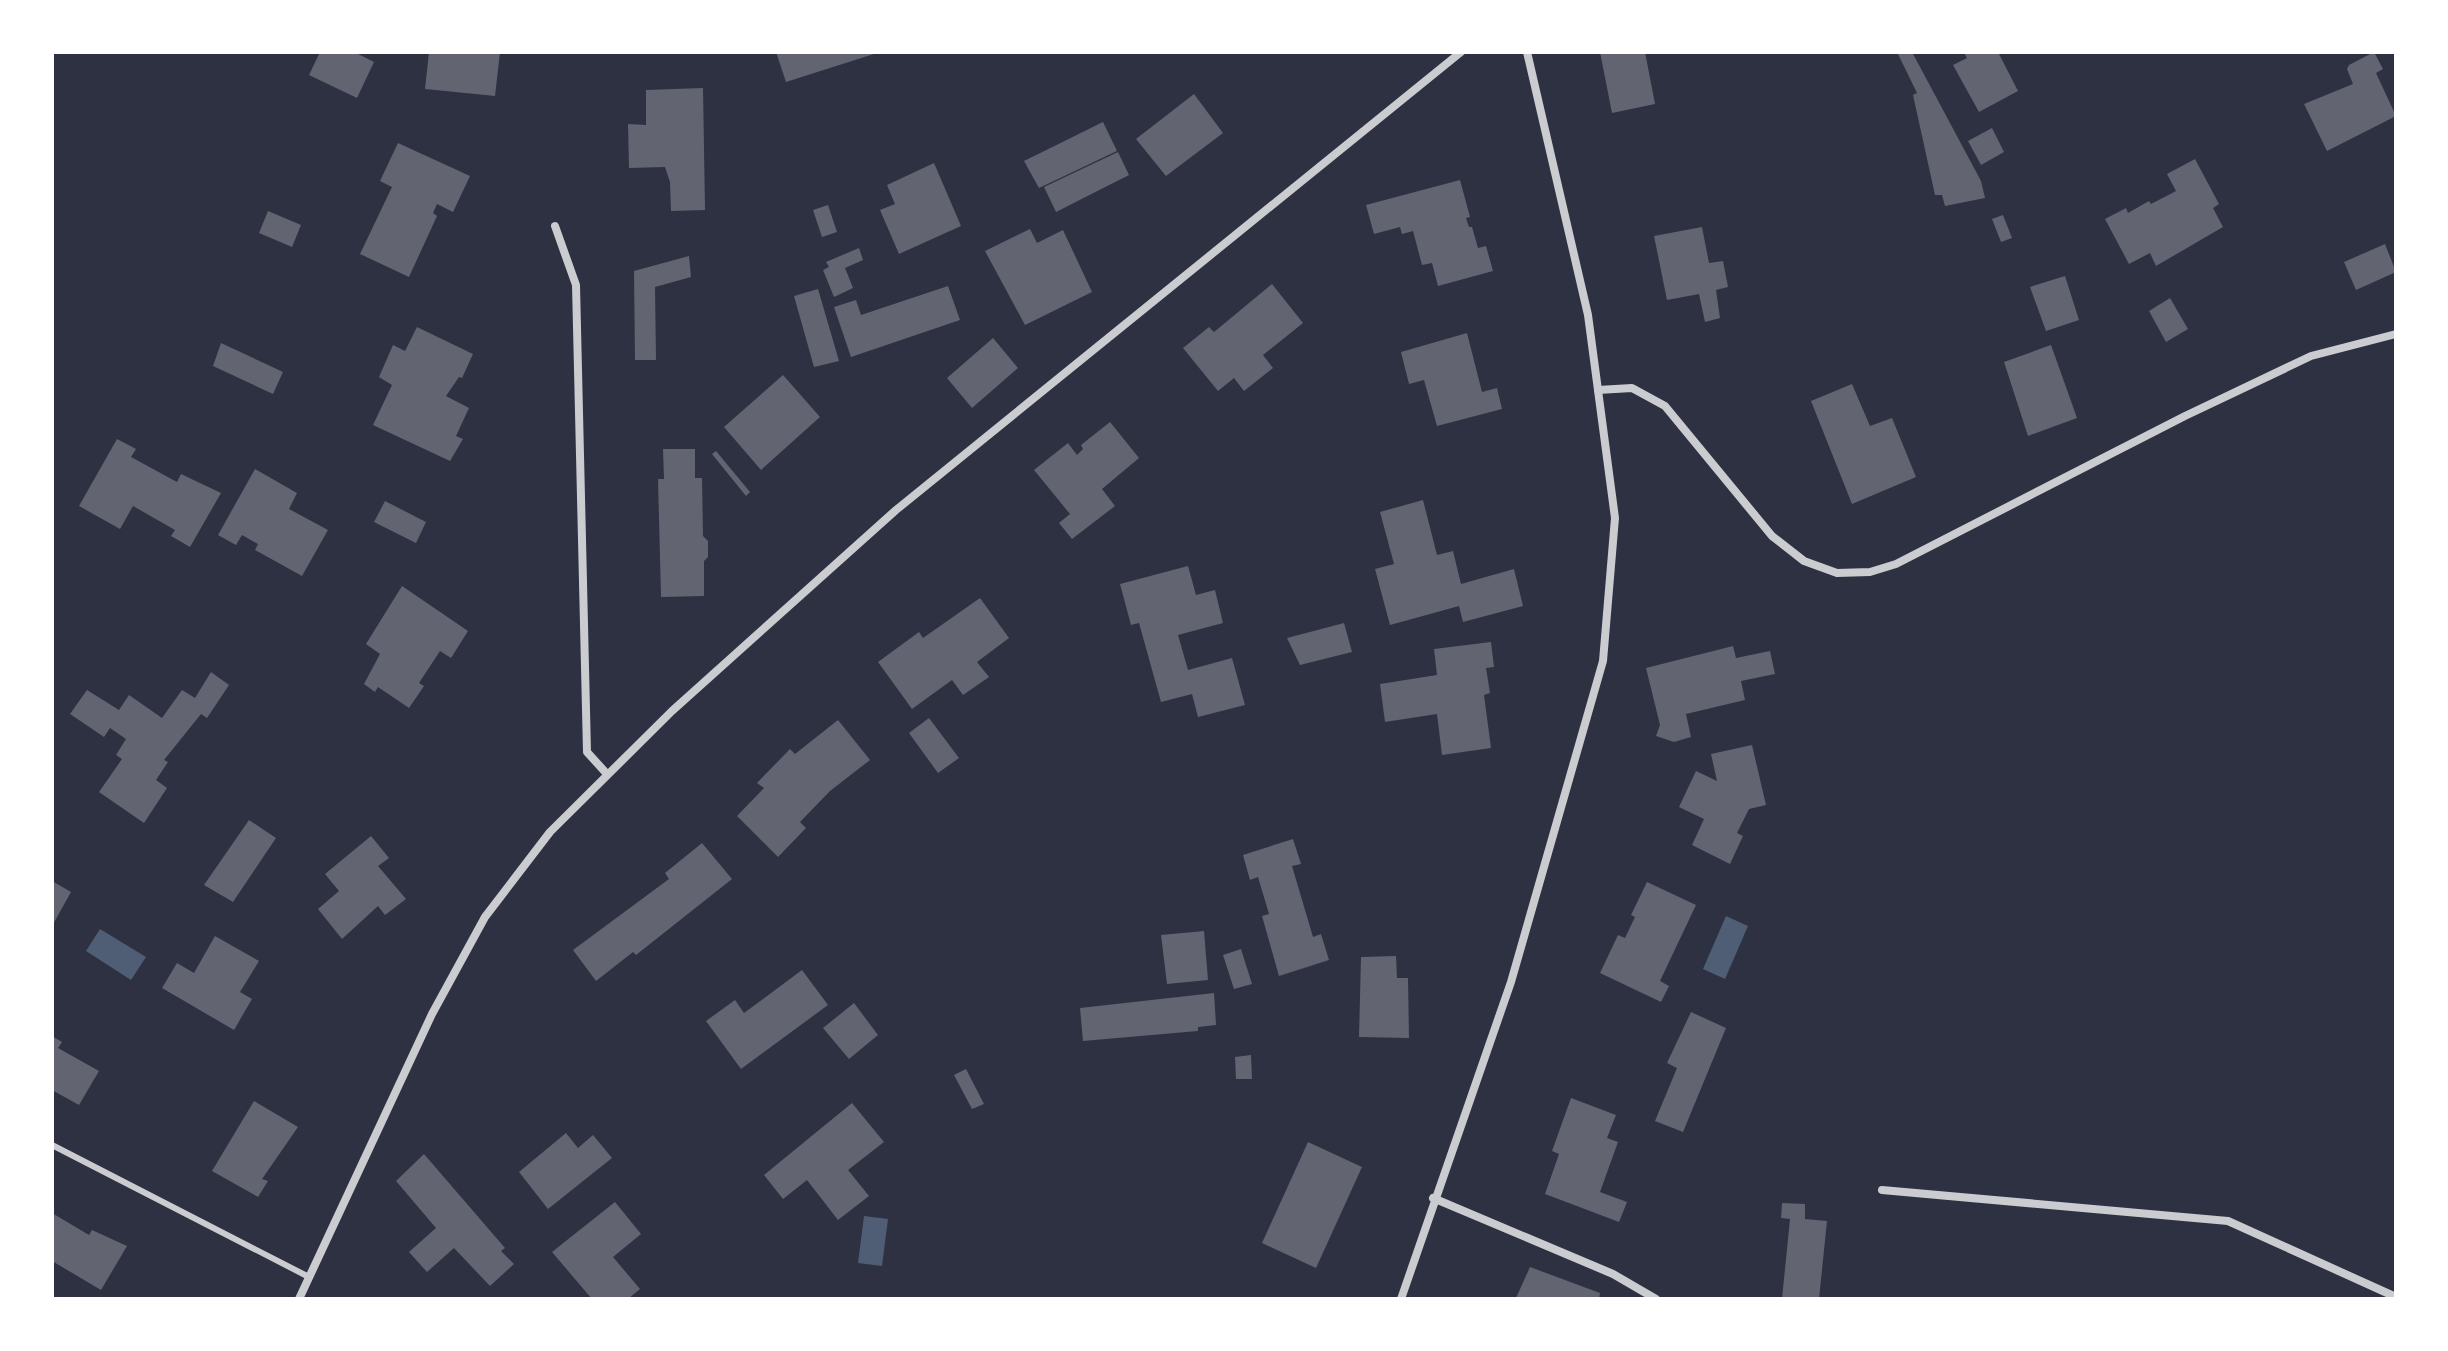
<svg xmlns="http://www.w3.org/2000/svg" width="2448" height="1351" font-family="Lato,sans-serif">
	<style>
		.water { fill: #4f5d75 }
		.building { fill: #626471 }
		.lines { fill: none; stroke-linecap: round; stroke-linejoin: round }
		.service { stroke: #caccd0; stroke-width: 6 }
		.minor { stroke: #caccd0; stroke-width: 8 }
	</style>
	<rect width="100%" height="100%" fill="#2d3142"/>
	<g class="water">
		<polygon points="1726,916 1748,926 1725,979 1703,969"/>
		<polygon points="100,929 146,957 131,980 86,951"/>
		<polygon points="864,1216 888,1219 882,1266 858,1263"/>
	</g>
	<g class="building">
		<polygon points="320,52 354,52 374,62 357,98 309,75"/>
		<polygon points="429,52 500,52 495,96 425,89"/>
		<polygon points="776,52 877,52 877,53 786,82"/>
		<polygon points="1600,52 1645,52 1655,104 1612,113"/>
		<polygon points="1897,52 1912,52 1981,181 1985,198 1945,206 1942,195 1935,195 1913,95 1917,93"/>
		<polygon points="1964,52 1998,52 2018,91 1979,112 1953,65 1967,58"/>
		<polygon points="2374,52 2383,69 2376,73 2396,116 2327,151 2304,104 2353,84 2347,69 2349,65"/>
		<polygon points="703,88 705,210 671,211 670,182 665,167 629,168 628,124 646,125 646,90"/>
		<polygon points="1194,94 1223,133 1166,176 1136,139"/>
		<polygon points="1103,122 1117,151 1039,188 1024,161"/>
		<polygon points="1992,128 2004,152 1981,165 1968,141"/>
		<polygon points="398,143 470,176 453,212 437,204 433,213 437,216 409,277 360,254 392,187 380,181"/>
		<polygon points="1118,152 1129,175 1056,212 1044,187"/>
		<polygon points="2195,159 2219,204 2213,208 2223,227 2156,266 2150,253 2129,264 2105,219 2126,208 2128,213 2149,201 2151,204 2176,191 2167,174"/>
		<polygon points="934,163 961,226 899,254 880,210 895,204 887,185"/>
		<polygon points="1460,180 1470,217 1466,218 1469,227 1472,227 1478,248 1486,246 1493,271 1438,286 1432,263 1422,265 1413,231 1402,234 1400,227 1374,234 1366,205"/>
		<polygon points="828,205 837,232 822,237 813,210"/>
		<polygon points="268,211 301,225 292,247 259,233"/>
		<polygon points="2003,215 2012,238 2001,242 1992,219"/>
		<polygon points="1702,227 1709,263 1723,261 1728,287 1716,290 1720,318 1705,322 1699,294 1667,300 1654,236"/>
		<polygon points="1030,229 1037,243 1063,230 1092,292 1025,325 985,251"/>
		<polygon points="2385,244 2396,272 2356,290 2344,262"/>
		<polygon points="859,248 863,260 845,268 853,288 834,297 823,270 829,267 826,262"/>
		<polygon points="689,256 691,277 655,287 656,360 635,360 634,271"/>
		<polygon points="2065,276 2079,320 2046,331 2030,287"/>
		<polygon points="1272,284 1303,323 1263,355 1273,368 1244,391 1234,378 1218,391 1183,348 1209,327 1214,332"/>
		<polygon points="948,286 960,320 851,357 834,307 856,300 861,315"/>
		<polygon points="818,289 839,361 814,367 794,296"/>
		<polygon points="2170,298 2188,329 2166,342 2149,311"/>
		<polygon points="417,327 473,354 462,378 459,377 446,396 469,408 456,436 463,439 450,461 373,425 392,385 379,377 393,345 405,351"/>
		<polygon points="1467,333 1482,392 1497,388 1502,409 1437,426 1424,380 1409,384 1401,352"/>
		<polygon points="993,338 1018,368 972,408 947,378"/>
		<polygon points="221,343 283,372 273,394 213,366"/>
		<polygon points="2051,345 2077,418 2028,436 2004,362"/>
		<polygon points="783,375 820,417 761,470 724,427"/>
		<polygon points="1852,384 1870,426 1892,418 1916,477 1852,504 1811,401"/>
		<polygon points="1110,422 1139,458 1102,489 1115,506 1072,539 1059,523 1070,514 1034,470 1068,443 1077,455 1083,449 1081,445"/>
		<polygon points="117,439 136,449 131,457 177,482 181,474 221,493 190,547 171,536 175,530 133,506 120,529 79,506"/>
		<polygon points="663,449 695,449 695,478 702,478 703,536 708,541 708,557 704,561 704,596 661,597 658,479 664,479"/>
		<polygon points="716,451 750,492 746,496 712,454"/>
		<polygon points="255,469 297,493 289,509 328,530 302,576 255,550 258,544 242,535 236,545 218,535"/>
		<polygon points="1423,500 1437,555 1453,551 1461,584 1514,569 1523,606 1463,622 1459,606 1390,625 1375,569 1394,564 1380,512"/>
		<polygon points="385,501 426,522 416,543 374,522"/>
		<polygon points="1188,566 1196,595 1215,590 1223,623 1178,635 1188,670 1232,658 1245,705 1198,717 1192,694 1161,702 1139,623 1131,625 1120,584"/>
		<polygon points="402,586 468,631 451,658 440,651 419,683 424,686 409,708 378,687 375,692 364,684 380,654 366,644"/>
		<polygon points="980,598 1009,638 977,662 989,677 963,695 952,680 912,709 878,662 919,632 923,638"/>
		<polygon points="1344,623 1352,652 1300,665 1287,638"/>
		<polygon points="1491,642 1494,667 1486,668 1490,693 1484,695 1491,748 1442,755 1437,714 1385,722 1380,684 1437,675 1434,649"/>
		<polygon points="1733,646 1736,658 1770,651 1775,674 1741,681 1745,700 1686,714 1691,737 1674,742 1656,736 1660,725 1646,668"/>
		<polygon points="211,672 229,685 207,718 201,714 164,760 168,762 156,780 167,788 144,823 99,792 122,759 116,755 126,739 110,728 104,737 70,714 87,690 119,710 129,695 162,718 182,690 195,698"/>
		<polygon points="929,718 959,758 938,773 909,733"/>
		<polygon points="838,720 870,760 830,791 800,822 806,828 778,857 737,816 764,788 757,783 790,749 795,754"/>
		<polygon points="1752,745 1766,805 1749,809 1737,833 1743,836 1730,864 1692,845 1704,819 1679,807 1696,771 1717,781 1711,754"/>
		<polygon points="249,820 276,838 233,902 204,885"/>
		<polygon points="371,836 389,858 378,866 406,899 385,915 378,906 342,939 318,909 339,891 325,874"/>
		<polygon points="1293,839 1301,864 1292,866 1313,937 1321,934 1329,960 1279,976 1262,916 1269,914 1258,877 1250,880 1243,855"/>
		<polygon points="702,843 732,879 636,955 633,952 596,981 573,950 669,879 665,873"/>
		<polygon points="52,881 71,892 52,926"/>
		<polygon points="1647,882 1696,905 1660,981 1669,986 1661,1002 1600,973 1618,935 1625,938 1635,917 1631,915"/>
		<polygon points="1204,931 1208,980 1167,984 1161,935"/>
		<polygon points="215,936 259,961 240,992 252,999 234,1030 162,988 177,963 194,973"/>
		<polygon points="1241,949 1252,984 1234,989 1223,955"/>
		<polygon points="1396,956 1397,978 1408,978 1409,1038 1359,1037 1361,957"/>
		<polygon points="802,970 828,1005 741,1069 706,1021 735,1000 744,1013"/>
		<polygon points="1214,993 1216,1025 1198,1027 1198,1031 1083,1041 1080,1008"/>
		<polygon points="854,1003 878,1035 849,1059 823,1028"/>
		<polygon points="1691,1012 1726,1028 1683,1132 1655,1121 1677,1068 1667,1063"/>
		<polygon points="52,1036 62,1042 58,1048 99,1071 79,1105 52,1090"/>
		<polygon points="1251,1055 1252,1079 1236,1079 1235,1057"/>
		<polygon points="966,1069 984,1104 972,1109 954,1075"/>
		<polygon points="1571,1098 1616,1115 1607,1138 1618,1142 1600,1192 1627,1202 1619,1222 1545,1194 1559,1154 1552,1151"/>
		<polygon points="254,1101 298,1127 262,1179 268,1181 258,1197 212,1171"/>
		<polygon points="852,1103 884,1142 848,1170 869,1196 838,1220 807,1180 783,1199 764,1175"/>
		<polygon points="566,1133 578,1148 593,1135 612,1158 548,1209 519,1172"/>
		<polygon points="1308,1142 1362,1167 1316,1268 1262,1243"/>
		<polygon points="424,1154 505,1248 501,1251 514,1264 490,1286 454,1248 427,1272 409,1252 436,1228 396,1181"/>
		<polygon points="615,1202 641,1234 613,1257 640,1289 628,1299 592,1299 552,1252"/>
		<polygon points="1782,1203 1805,1204 1805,1219 1827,1221 1819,1299 1782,1299 1790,1219 1781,1218"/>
		<polygon points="52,1213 89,1235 92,1230 127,1246 101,1290 52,1261"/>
		<polygon points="1530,1267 1600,1293 1599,1299 1516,1298"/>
	</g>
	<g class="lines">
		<polyline class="service" points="52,1145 309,1277"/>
		<g class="minor">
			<polyline points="555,226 576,285 587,752 607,774"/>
			<polyline points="1598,390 1632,388 1665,406 1772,536 1804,561 1837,573 1870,572 1896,564 2185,416 2311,356 2396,334"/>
			<polyline points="1882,1190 2228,1221 2396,1297"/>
			<polyline points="1433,1198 1613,1274 1656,1299"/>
			<polyline points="299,1299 432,1014 485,917 550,832 672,711 896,510 1461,52"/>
			<polyline points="1401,1299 1511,982 1603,661 1615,518 1588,315 1527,52"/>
		</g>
	</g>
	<rect width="2448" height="1351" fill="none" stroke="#ffffff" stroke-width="108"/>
</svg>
